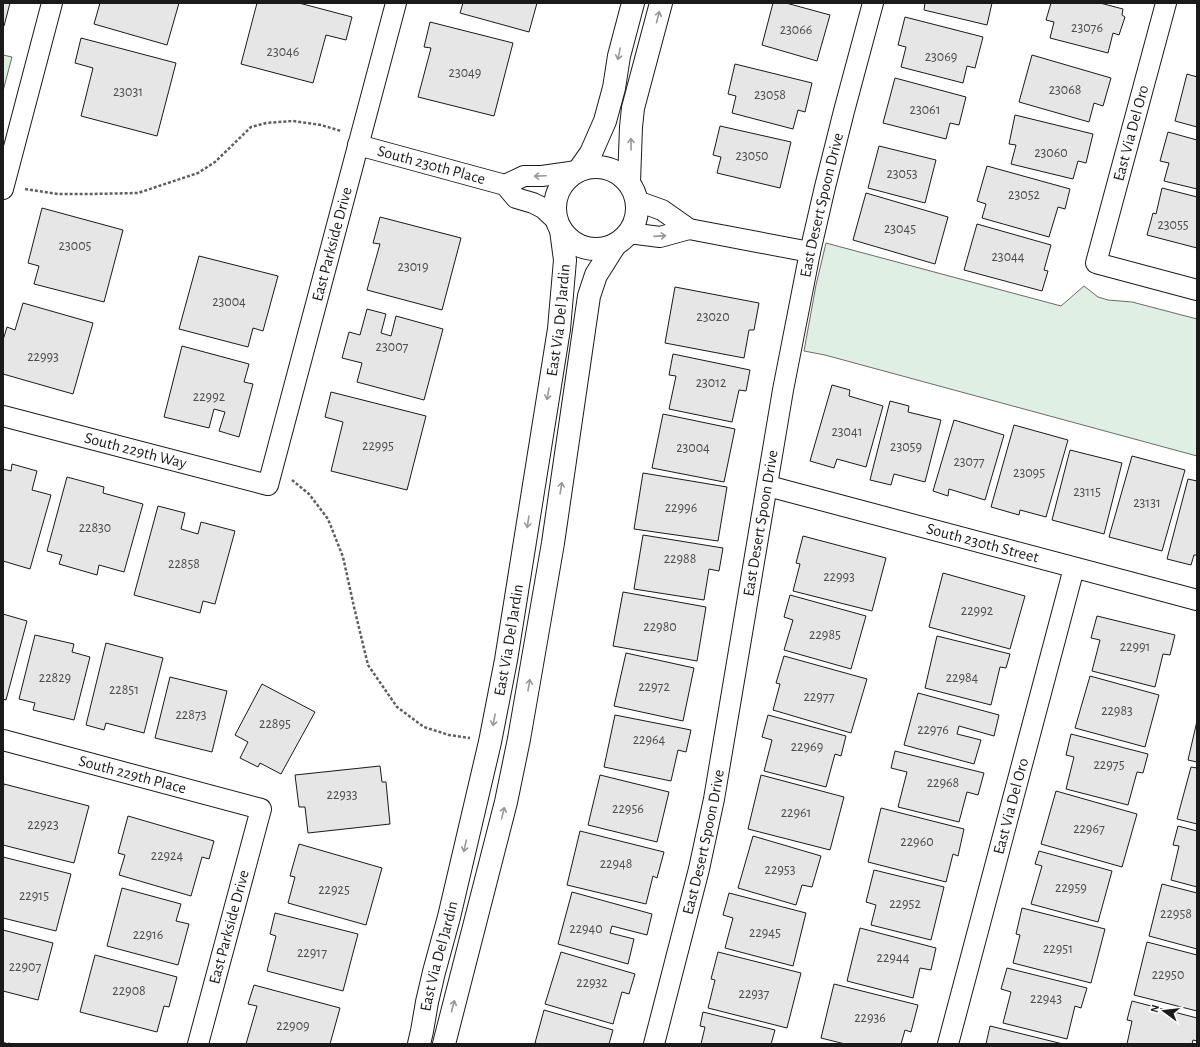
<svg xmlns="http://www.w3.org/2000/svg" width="1200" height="1047" font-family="'Alegreya Sans',sans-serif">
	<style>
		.green { fill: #e0efe3; stroke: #6a6a6a }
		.building { fill: #e6e6e6; stroke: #1a1a1a }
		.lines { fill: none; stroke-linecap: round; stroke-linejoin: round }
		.minor-casing { stroke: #1a1a1a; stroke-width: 22 }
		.tertiary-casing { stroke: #1a1a1a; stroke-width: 24 }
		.path { stroke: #5f5f5f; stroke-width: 2.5; stroke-dasharray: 3 2; stroke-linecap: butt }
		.minor { stroke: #fff; stroke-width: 20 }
		.tertiary { stroke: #fff; stroke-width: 22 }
		.oneway { stroke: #989898 }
		.labels { text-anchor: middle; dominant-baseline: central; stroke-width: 3; stroke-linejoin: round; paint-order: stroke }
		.number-label { font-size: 14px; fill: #4d4d4d }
		.street-label { font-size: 16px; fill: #1a1a1a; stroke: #fff }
	</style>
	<rect width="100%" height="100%" fill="#fff"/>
	<g class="green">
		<polygon points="3,55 12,57 3,91"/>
		<polygon points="826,243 1061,306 1084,286 1098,297 1108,300 1132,302 1197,319 1197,456 825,355 804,351 816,285"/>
	</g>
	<g class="building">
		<polygon points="3,3 10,3 4,26 3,26"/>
		<polygon points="100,3 179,3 167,45 94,24"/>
		<polygon points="257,3 299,3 352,17 346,40 326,35 313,83 241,64"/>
		<polygon points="463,3 537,3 529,32 460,13"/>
		<polygon points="773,3 786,3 830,15 817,61 762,45"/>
		<polygon points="925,3 992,3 987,25 924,10"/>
		<polygon points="1051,3 1100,3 1123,9 1122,15 1125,17 1119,35 1113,33 1108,53 1050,38 1054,22 1046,20"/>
		<polygon points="905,17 983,37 975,68 967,66 963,83 901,67 906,47 898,45"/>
		<polygon points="430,22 513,43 494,116 418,97 431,48 424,47"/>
		<polygon points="81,38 176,63 157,136 81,116 93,68 75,63"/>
		<polygon points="1032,55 1111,78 1103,106 1094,103 1089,122 1019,102"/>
		<polygon points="735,64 812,83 805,112 798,110 793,129 732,113 736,96 728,94"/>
		<polygon points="1187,74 1197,77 1197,127 1175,121"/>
		<polygon points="895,78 966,97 959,125 950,123 946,139 883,123"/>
		<polygon points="1015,115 1093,134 1086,163 1078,161 1073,179 1011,164 1016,145 1009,144"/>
		<polygon points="720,126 791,142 780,188 717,173 721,157 713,155"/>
		<polygon points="1168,132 1197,140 1197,189 1164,181 1169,163 1160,161"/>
		<polygon points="879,146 936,160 925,203 868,188"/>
		<polygon points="987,166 1070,189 1065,209 1058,207 1049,237 982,218 986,204 977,201"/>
		<polygon points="1162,188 1197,197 1197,248 1147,235 1153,213 1156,214"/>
		<polygon points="866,193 948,217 935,264 853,240"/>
		<polygon points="42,208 123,230 104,302 34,284 39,266 28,263"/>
		<polygon points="380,217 461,238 442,310 367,290 380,244 373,243"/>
		<polygon points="977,224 1051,245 1044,270 1048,271 1042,291 964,270"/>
		<polygon points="199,256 278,276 263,331 253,328 248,347 179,329"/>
		<polygon points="675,287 759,303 754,330 749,330 744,358 665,343"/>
		<polygon points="23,303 93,323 73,394 3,374 3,340 7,327 15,330"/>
		<polygon points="367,309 386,314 381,333 391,336 396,316 443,329 424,400 357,382 362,363 342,358 349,332 360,335"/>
		<polygon points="182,346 249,364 244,382 253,384 239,437 219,431 225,412 214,409 209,428 164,417"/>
		<polygon points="673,354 750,370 746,391 739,390 732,422 669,409 676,376 669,375"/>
		<polygon points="832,385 850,390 849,396 883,406 866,467 837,459 834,468 810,461"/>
		<polygon points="331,392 426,416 407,490 331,471 343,422 325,417"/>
		<polygon points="890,401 909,406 908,412 941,420 925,482 894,474 891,485 870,480"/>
		<polygon points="663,414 735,429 724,482 652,468"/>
		<polygon points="954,420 1004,435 985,500 949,489 948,496 933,491"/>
		<polygon points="1014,425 1068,440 1046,517 1020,510 1019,515 991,507"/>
		<polygon points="1070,450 1122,463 1104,534 1052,520"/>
		<polygon points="1132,456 1185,470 1162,551 1109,537"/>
		<polygon points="12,464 37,471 32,490 51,495 30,569 3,561 3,469 11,471"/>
		<polygon points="643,473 727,487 718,541 634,529"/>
		<polygon points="67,477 104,487 103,493 143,504 124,572 99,565 97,575 59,564 62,555 47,551"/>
		<polygon points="1188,479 1197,481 1197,555 1194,555 1191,565 1167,559"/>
		<polygon points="158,506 185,513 181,529 198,534 201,522 235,531 215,604 203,601 200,613 134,595"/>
		<polygon points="643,535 723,548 719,571 709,569 704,600 634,589"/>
		<polygon points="803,536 886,558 872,611 793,591 800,564 796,563"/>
		<polygon points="943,573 1025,596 1010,649 929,627"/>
		<polygon points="623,592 706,607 697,661 613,646"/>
		<polygon points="790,595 866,616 851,669 784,650 793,620 784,617"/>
		<polygon points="3,614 27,621 6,700 3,699"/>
		<polygon points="1097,616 1175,635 1170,655 1163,654 1155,687 1092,671 1100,640 1091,638"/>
		<polygon points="35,635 74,644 72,652 90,657 74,720 33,710 35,703 19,699"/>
		<polygon points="937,636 1010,654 1006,668 1000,667 991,705 925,688"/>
		<polygon points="106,643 163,658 144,733 106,723 104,730 86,725"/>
		<polygon points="626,653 694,668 683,721 614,706"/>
		<polygon points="784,656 867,679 851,733 773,710 780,684 776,683"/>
		<polygon points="1090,676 1159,695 1145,747 1075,728"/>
		<polygon points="170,677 227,691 212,752 155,738"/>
		<polygon points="262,684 315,712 281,774 260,763 258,767 240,758 248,742 235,735"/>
		<polygon points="918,693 999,715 994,736 959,726 957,734 981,740 974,764 904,745"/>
		<polygon points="615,715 691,730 686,752 678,750 671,781 604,767"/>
		<polygon points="768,715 846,736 841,756 835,754 826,787 764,771 772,740 762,737"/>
		<polygon points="1197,721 1197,762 1188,760"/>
		<polygon points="1071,734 1148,754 1143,773 1137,772 1128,805 1066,789 1074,757 1066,755"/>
		<polygon points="895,751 984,773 978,795 967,792 959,822 898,807 907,772 891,768"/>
		<polygon points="380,766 382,782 386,782 390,824 308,833 305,807 299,807 295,775"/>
		<polygon points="1191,767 1197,768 1197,824 1177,819"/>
		<polygon points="600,775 669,792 657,842 588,825"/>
		<polygon points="761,775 844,797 830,850 748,829"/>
		<polygon points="4,784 89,806 74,863 3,845 3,789"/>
		<polygon points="1056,791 1137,814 1122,867 1041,844"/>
		<polygon points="881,808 964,829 958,856 953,854 946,882 868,862"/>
		<polygon points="128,816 214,841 209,859 202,857 191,896 119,875 125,855 118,853"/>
		<polygon points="1178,826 1197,831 1197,887 1171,880 1179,846 1173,845"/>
		<polygon points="580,831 664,852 657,878 653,876 646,904 567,885"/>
		<polygon points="753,836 821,856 812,887 802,885 796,905 738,888"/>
		<polygon points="299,844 382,868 366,925 288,903 295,877 290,876"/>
		<polygon points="1039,851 1112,871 1098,922 1031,904 1042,866 1035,864"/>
		<polygon points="3,857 71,874 56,931 3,918"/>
		<polygon points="874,870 944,887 931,940 871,925 876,905 866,902"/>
		<polygon points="1162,884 1197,893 1197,949 1149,936"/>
		<polygon points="122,888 181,904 176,921 189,924 178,965 107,946"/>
		<polygon points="572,892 652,914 647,935 612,926 610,933 634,939 628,964 558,944"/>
		<polygon points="729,893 806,913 793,966 725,948 733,918 723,915"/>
		<polygon points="1022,908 1105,929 1091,983 1013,963 1020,935 1016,934"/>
		<polygon points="275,913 358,934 343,991 267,971 276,936 270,934"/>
		<polygon points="860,928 936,948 931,970 920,968 913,998 847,981"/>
		<polygon points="3,930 53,943 38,1000 3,991"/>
		<polygon points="1147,942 1197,955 1197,1011 1134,995"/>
		<polygon points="561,952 635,974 629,994 622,992 613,1024 545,1004"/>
		<polygon points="718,952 801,973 787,1028 708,1008 715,980 711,979"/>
		<polygon points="95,955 177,977 169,1007 164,1006 157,1032 80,1012"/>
		<polygon points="1007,968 1087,988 1081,1008 1075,1006 1067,1039 1003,1023 1011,992 1001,989"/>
		<polygon points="834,984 918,1005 911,1032 905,1030 901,1044 845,1044 821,1038"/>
		<polygon points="254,985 340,1008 330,1044 246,1044 257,1006 248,1004"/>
		<polygon points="1132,1001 1197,1018 1197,1041 1193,1040 1192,1044 1127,1044 1132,1021 1127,1020"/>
		<polygon points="544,1010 613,1030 609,1044 539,1044 535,1043"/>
		<polygon points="703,1012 775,1030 771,1044 701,1044 705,1027 700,1026"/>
		<polygon points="990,1026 1063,1044 986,1044"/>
	</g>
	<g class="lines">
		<defs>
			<g id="minor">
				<polyline points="1166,3 1096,263 1197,290"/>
				<path id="s1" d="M358 145 505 185 516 198 533 203 543 208 557 221"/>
				<polyline points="505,185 524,176 542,176 577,171"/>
				<polyline points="3,189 52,3"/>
				<polyline points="637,201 662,210 689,229 810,252"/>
				<polyline points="629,233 660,237 689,229"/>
				<path id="s2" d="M3 416 268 485 396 3"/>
				<path id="s3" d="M768 486 1197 600"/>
				<path id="s4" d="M3 740 261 809 198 1044"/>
				<path id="s5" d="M654 1044 699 869 714 799 783 390 810 252 825 187 844 111 873 3"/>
				<path id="s6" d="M948 1044 1074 568"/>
			</g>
			<g id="tertiary">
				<circle cx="596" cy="208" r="41"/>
				<polyline points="579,170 591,153 605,121 614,88 619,56 633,3"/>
				<polyline points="629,182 631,127 633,108 661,3"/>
				<path id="s7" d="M419 1044 422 1031 427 1002 434 972 449 917 490 742 506 660 559 329 565 260 561 230"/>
				<polyline points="444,1044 506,802 519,739 553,543 589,296 596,275 615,245"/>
			</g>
		</defs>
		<use href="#minor" class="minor-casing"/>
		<use href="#tertiary" class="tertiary-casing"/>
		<g class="path">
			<polyline points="25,189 58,194 91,194 138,193 198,173 215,162 251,127 266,123 293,121 321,125 341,131"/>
			<polyline points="292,480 309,494 328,519 343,557 354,607 368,665 397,707 424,727 449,735 470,738"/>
			<polyline points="3,1043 10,1044"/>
		</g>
		<use href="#minor" class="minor"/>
		<use href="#tertiary" class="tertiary"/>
	</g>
	<defs><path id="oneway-shaft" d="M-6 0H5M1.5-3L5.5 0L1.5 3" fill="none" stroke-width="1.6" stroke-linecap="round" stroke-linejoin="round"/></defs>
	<g class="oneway">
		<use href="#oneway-shaft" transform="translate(658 17) rotate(-75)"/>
		<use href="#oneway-shaft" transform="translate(619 54) rotate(102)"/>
		<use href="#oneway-shaft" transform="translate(631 144) rotate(-90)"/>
		<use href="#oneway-shaft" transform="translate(540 176) rotate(178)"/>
		<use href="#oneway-shaft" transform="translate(660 236) rotate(-4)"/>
		<use href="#oneway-shaft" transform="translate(548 394) rotate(100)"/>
		<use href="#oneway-shaft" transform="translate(561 488) rotate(-81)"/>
		<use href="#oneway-shaft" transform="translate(528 522) rotate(99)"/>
		<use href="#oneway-shaft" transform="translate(529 685) rotate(-80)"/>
		<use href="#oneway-shaft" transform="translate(494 720) rotate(101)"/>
		<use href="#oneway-shaft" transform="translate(503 813) rotate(-76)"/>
		<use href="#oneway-shaft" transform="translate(465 846) rotate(103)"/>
		<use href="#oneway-shaft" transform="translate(453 1006) rotate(-75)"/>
	</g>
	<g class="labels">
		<g class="number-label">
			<text x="1087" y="28">23076</text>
			<text x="796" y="30">23066</text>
			<text x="283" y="52">23046</text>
			<text x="941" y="57">23069</text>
			<text x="465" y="73">23049</text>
			<text x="1065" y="90">23068</text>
			<text x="128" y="92">23031</text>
			<text x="770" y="95">23058</text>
			<text x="925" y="110">23061</text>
			<text x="1051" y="153">23060</text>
			<text x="752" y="156">23050</text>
			<text x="902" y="174">23053</text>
			<text x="1024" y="195">23052</text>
			<text x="1173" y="225">23055</text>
			<text x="900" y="229">23045</text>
			<text x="75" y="246">23005</text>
			<text x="1008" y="257">23044</text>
			<text x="413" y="267">23019</text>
			<text x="229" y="302">23004</text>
			<text x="713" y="317">23020</text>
			<text x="392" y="347">23007</text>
			<text x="43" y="357">22993</text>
			<text x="711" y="383">23012</text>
			<text x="209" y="397">22992</text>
			<text x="847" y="432">23041</text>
			<text x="378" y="446">22995</text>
			<text x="906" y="447">23059</text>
			<text x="693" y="448">23004</text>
			<text x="969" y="462">23077</text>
			<text x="1029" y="473">23095</text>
			<text x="1087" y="492">23115</text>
			<text x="1147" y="503">23131</text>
			<text x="681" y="508">22996</text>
			<text x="95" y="528">22830</text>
			<text x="680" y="559">22988</text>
			<text x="184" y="564">22858</text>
			<text x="839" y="577">22993</text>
			<text x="977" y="611">22992</text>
			<text x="660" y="627">22980</text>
			<text x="825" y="635">22985</text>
			<text x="1135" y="647">22991</text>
			<text x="55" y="678">22829</text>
			<text x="962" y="678">22984</text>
			<text x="654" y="687">22972</text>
			<text x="124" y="690">22851</text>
			<text x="819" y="697">22977</text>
			<text x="1117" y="711">22983</text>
			<text x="191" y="715">22873</text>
			<text x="275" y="724">22895</text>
			<text x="933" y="730">22976</text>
			<text x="649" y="740">22964</text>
			<text x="807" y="747">22969</text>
			<text x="1109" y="765">22975</text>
			<text x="943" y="783">22968</text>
			<text x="342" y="795">22933</text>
			<text x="628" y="809">22956</text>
			<text x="796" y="813">22961</text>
			<text x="43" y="825">22923</text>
			<text x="1089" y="829">22967</text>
			<text x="917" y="842">22960</text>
			<text x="167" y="856">22924</text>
			<text x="616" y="864">22948</text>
			<text x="780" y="870">22953</text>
			<text x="1071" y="888">22959</text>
			<text x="334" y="890">22925</text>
			<text x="34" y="896">22915</text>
			<text x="905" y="904">22952</text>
			<text x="1176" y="914">22958</text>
			<text x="586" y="929">22940</text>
			<text x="765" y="933">22945</text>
			<text x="148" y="935">22916</text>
			<text x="1058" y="949">22951</text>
			<text x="312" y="953">22917</text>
			<text x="893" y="958">22944</text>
			<text x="25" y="967">22907</text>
			<text x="1168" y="975">22950</text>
			<text x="592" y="983">22932</text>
			<text x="129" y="991">22908</text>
			<text x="754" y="994">22937</text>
			<text x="1046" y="999">22943</text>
			<text x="870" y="1018">22936</text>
			<text x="293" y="1026">22909</text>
		</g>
		<g class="street-label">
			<text transform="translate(1131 133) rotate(-75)">East Via Del Oro</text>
			<text stroke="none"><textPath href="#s1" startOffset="76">South 230th Place</textPath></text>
			<text stroke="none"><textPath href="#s5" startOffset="856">East Desert Spoon Drive</textPath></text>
			<text stroke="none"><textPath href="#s2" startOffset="523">East Parkside Drive</textPath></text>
			<text stroke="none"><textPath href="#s7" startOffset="738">East Via Del Jardin</textPath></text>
			<text stroke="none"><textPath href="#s2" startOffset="137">South 229th Way</textPath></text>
			<text stroke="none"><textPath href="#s5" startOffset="532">East Desert Spoon Drive</textPath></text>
			<text stroke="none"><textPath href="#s3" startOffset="222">South 230th Street</textPath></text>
			<text stroke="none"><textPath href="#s7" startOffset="414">East Via Del Jardin</textPath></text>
			<text stroke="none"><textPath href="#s4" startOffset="134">South 229th Place</textPath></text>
			<text stroke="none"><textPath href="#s6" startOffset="246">East Via Del Oro</textPath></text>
			<text stroke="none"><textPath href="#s5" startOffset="208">East Desert Spoon Drive</textPath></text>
			<text transform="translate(229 927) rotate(-75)">East Parkside Drive</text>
			<text stroke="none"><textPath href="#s7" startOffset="90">East Via Del Jardin</textPath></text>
		</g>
	</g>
	<rect width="1200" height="1047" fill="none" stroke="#1a1a1a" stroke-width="8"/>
	<g transform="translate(1164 1011) rotate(285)" stroke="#ffffff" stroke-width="3" paint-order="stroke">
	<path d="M0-3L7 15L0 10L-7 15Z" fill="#1a1a1a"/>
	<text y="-6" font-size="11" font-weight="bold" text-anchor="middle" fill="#1a1a1a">N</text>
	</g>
</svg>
